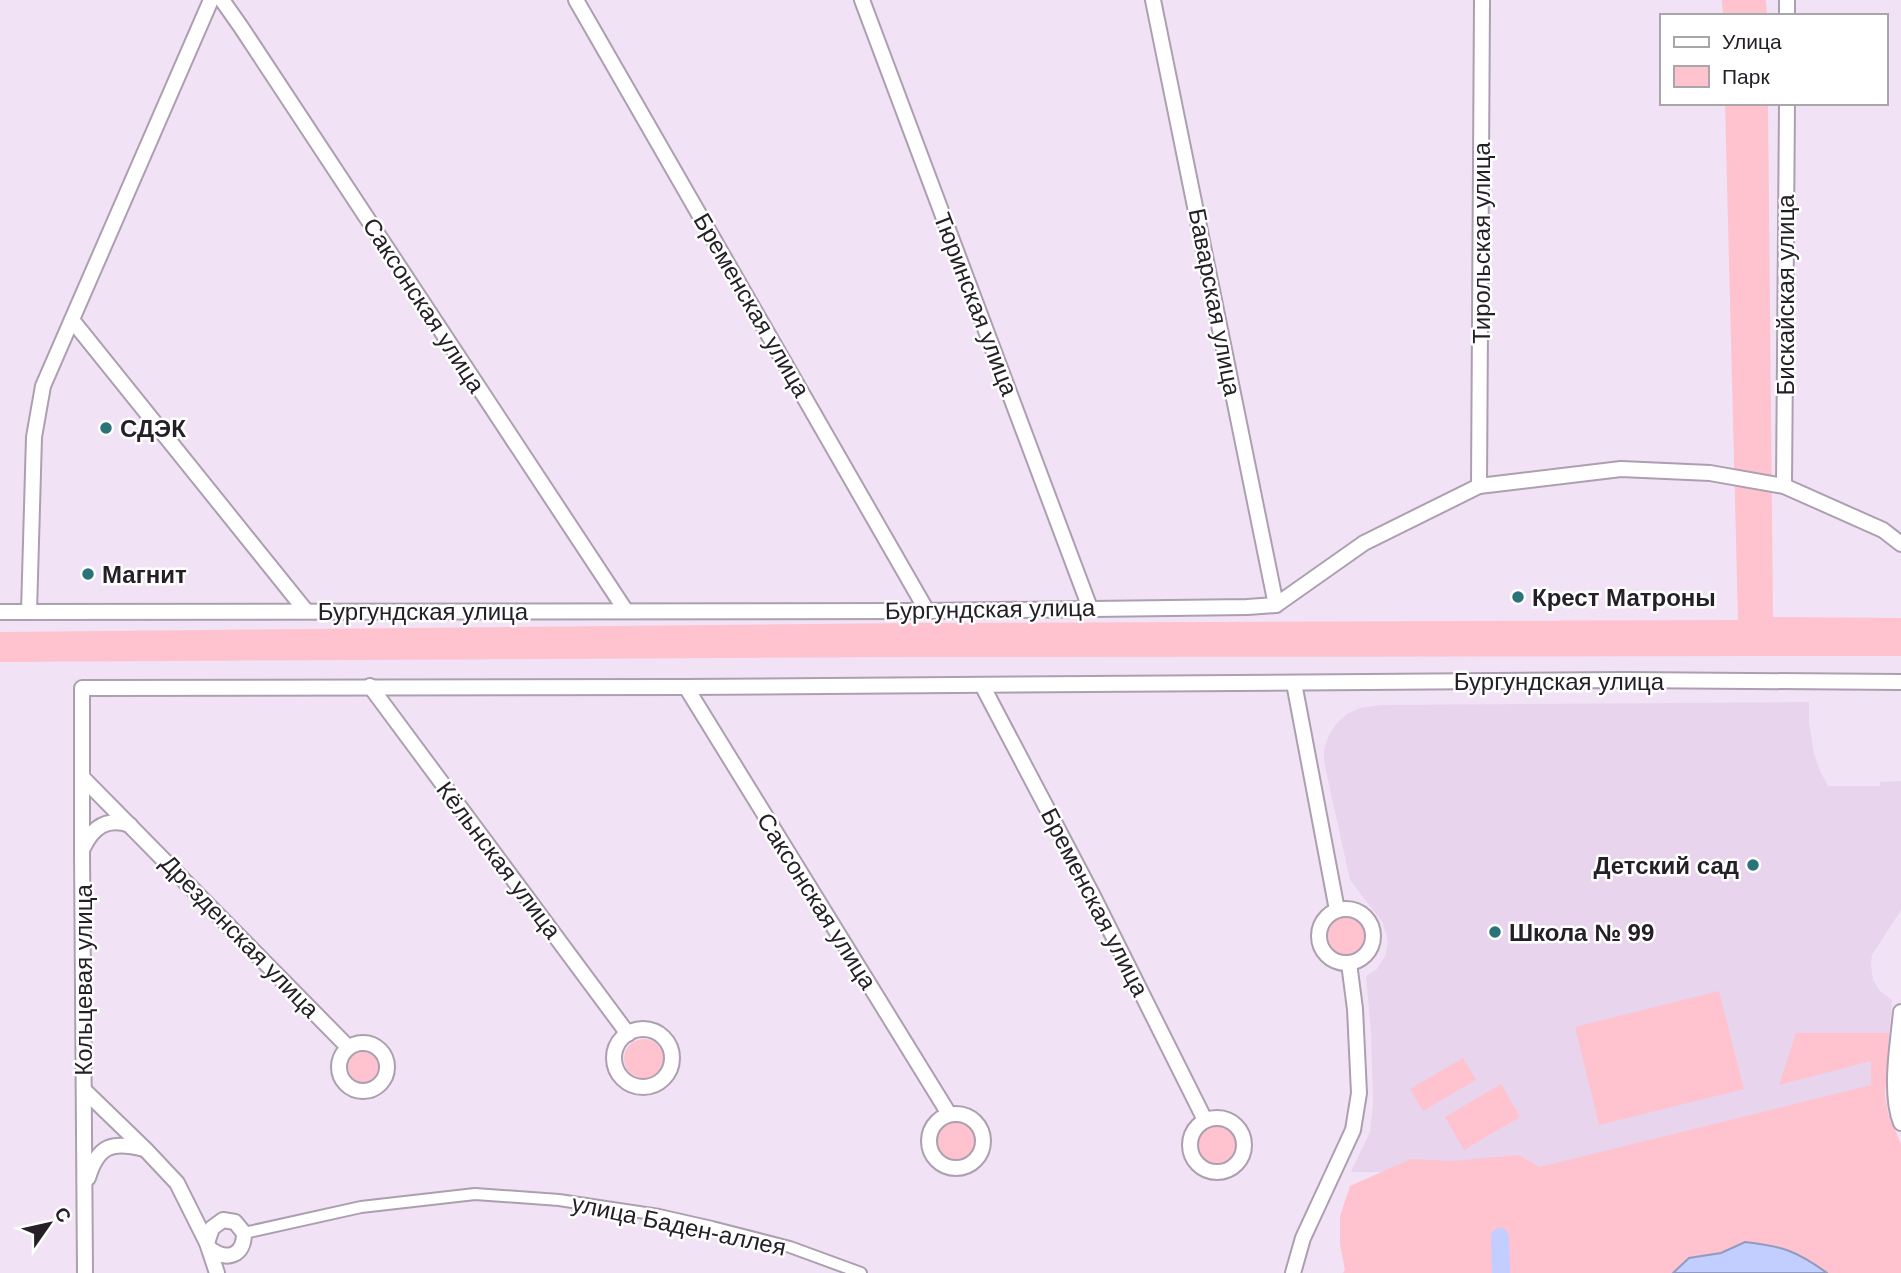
<svg xmlns="http://www.w3.org/2000/svg" width="1901" height="1273" font-family="Arial,sans-serif">
	<style>
		.built { fill: #e8d5ed }
		.green { fill: #ffc2cf }
		.water { fill: #c1ceff; stroke: #929abe; stroke-width: 2 }
		.lines { fill: none; stroke-linecap: round; stroke-linejoin: round }
		.canal { stroke: #c1ceff; stroke-width: 18 }
		.pedestrian-casing { stroke: #ac9fb0; stroke-width: 14 }
		.minor-casing { stroke: #ac9fb0; stroke-width: 18 }
		.pedestrian { stroke: #fff; stroke-width: 10 }
		.minor { stroke: #fff; stroke-width: 14 }
		.poi-dot { fill: #297379; stroke: #fff; stroke-width: 2.5 }
		.labels { text-anchor: middle; dominant-baseline: central; stroke-width: 5; stroke-linejoin: round; paint-order: stroke }
		.street-label { font-size: 24px; fill: #252027; stroke: #fff }
		.poi-label { font-size: 24px; font-weight: bold; fill: #252027; stroke: #fff; text-anchor: start }
	</style>
	<rect width="100%" height="100%" fill="#f1e3f5"/>
	<polygon class="built" points="1809,702 1809,722 1814,754 1820,771 1828,786 1880,786 1880,782 1901,781 1901,910 1872,955 1871,965 1873,980 1880,991 1892,1000 1884,1095 1886,1118 1901,1171 1351,1172 1370,1132 1373,1102 1371,1033 1366,976 1377,969 1385,956 1388,941 1383,923 1350,880 1324,762 1324,749 1329,735 1337,723 1347,714 1360,708 1380,705"/>
	<g class="green">
		<polygon points="1722,0 1766,0 1767,16 1723,16"/>
		<polygon points="1725,103 1768,103 1773,617 1901,618 1901,656 914,657 0,662 0,632 916,623 1738,620"/>
		<circle cx="1347" cy="936" r="19"/>
		<polygon points="1719,991 1744,1089 1599,1125 1575,1027"/>
		<polygon points="1796,1033 1889,1033 1885,1095 1888,1113 1901,1144 1901,1273 1343,1273 1345,1270 1340,1244 1340,1216 1350,1186 1411,1159 1452,1161 1518,1155 1540,1167 1871,1085 1871,1061 1779,1085"/>
		<circle cx="644" cy="1059" r="20"/>
		<circle cx="363" cy="1067" r="15"/>
		<polygon points="1463,1058 1476,1080 1423,1111 1410,1089"/>
		<polygon points="1501,1084 1520,1117 1464,1150 1445,1117"/>
		<circle cx="957" cy="1142" r="20"/>
		<circle cx="1216" cy="1143" r="20"/>
	</g>
	<path class="water" d="M1745 1242C1782 1246 1797 1251 1827 1273H1673L1689 1258 1721 1253Z"/>
	<g class="lines">
		<polyline class="canal" points="1500,1237 1501,1273"/>
		<defs>
			<polyline id="pedestrian" points="244,1233 361,1207 475,1194 559,1200 659,1215 712,1227 790,1247 861,1273"/>
			<g id="minor">
				<polyline points="222,0 241,27 626,611"/>
				<polyline points="576,0 927,611"/>
				<polyline points="862,0 1090,608"/>
				<polyline points="1153,0 1276,605"/>
				<polyline points="1787,16 1787,0"/>
				<polyline points="72,320 306,611"/>
				<polyline points="1479,486 1482,0"/>
				<polyline points="1784,486 1787,103"/>
				<polyline points="0,612 927,611 1247,607 1276,605 1364,543 1479,486 1621,469 1710,473 1784,486 1883,530 1901,544"/>
				<polyline points="29,612 34,437 43,386 211,0"/>
				<polyline points="1294,683 1337,910"/>
				<polyline points="982,685 1093,896 1205,1120"/>
				<polyline points="370,686 628,1034"/>
				<polyline points="686,687 949,1114"/>
				<polyline points="82,777 348,1047"/>
				<path d="M83 848C93 827 107 817 130 825"/>
				<circle cx="1346" cy="936" r="27"/>
				<path d="M1901 1012C1898 1044 1889 1093 1901 1123"/>
				<circle cx="643" cy="1058" r="29"/>
				<circle cx="363" cy="1067" r="24"/>
				<polyline points="84,1090 146,1150 177,1183 207,1243 217,1273"/>
				<circle cx="956" cy="1141" r="27"/>
				<circle cx="1217" cy="1145" r="27"/>
				<path d="M88 1178C98 1145 112 1141 144 1149"/>
				<path d="M207 1243 212 1228 223 1220 235 1222 244 1233C244 1256 227 1262 209 1248"/>
				<polyline points="85,1273 82,850 82,688 686,687 1624,680 1901,682"/>
				<polyline points="1293,1273 1303,1238 1353,1130 1359,1093 1355,1009 1349,963"/>
			</g>
		</defs>
		<use href="#pedestrian" class="pedestrian-casing"/>
		<use href="#minor" class="minor-casing"/>
		<use href="#pedestrian" class="pedestrian"/>
		<use href="#minor" class="minor"/>
	</g>
	<g class="poi-dot">
		<circle cx="106" cy="428" r="7"/>
		<circle cx="88" cy="574" r="7"/>
		<circle cx="1518" cy="597" r="7"/>
		<circle cx="1753" cy="865" r="7"/>
		<circle cx="1495" cy="932" r="7"/>
	</g>
	<g class="labels">
		<g class="street-label">
			<text transform="translate(1481 243) rotate(-90)">Тирольская улица</text>
			<text transform="translate(1785 295) rotate(-90)">Бискайская улица</text>
			<text transform="translate(1215 302) rotate(79)">Баварская улица</text>
			<text transform="translate(976 304) rotate(69)">Тюринская улица</text>
			<text transform="translate(424 305) rotate(57)">Саксонская улица</text>
			<text transform="translate(752 305) rotate(60)">Бременская улица</text>
			<text transform="translate(990 609) rotate(-1)">Бургундская улица</text>
			<text x="423" y="611">Бургундская улица</text>
			<text x="1559" y="681">Бургундская улица</text>
			<text transform="translate(499 860) rotate(53)">Кёльнская улица</text>
			<text transform="translate(817 901) rotate(58)">Саксонская улица</text>
			<text transform="translate(1095 902) rotate(63)">Бременская улица</text>
			<text transform="translate(240 936) rotate(46)">Дрезденская улица</text>
			<text transform="translate(83 980) rotate(-90)">Кольцевая улица</text>
			<text transform="translate(679 1225) rotate(12)">улица Баден-аллея</text>
		</g>
		<g class="poi-label">
			<text x="120" y="428">СДЭК</text>
			<text x="102" y="574">Магнит</text>
			<text x="1532" y="597">Крест Матроны</text>
			<text x="1739" y="865" text-anchor="end">Детский сад</text>
			<text x="1509" y="932">Школа № 99</text>
		</g>
	</g>
	<rect x="1660" y="14" width="228" height="91" fill="#ffffff" stroke="#a8a6a9" stroke-width="2"/>
	<rect x="1674" y="37" width="35" height="10" fill="#ffffff" stroke="#a8a6a9" stroke-width="2"/>
	<text x="1722" y="49" font-size="21" fill="#252027">Улица</text>
	<rect x="1674" y="66" width="35" height="21" fill="#ffc2cf" stroke="#a8a6a9" stroke-width="2"/>
	<text x="1722" y="84" font-size="21" fill="#252027">Парк</text>
	<g transform="translate(49 1224) rotate(56)" stroke="#ffffff" stroke-width="5" paint-order="stroke">
	<path d="M0-5L12 26L0 18L-12 26Z" fill="#252027"/>
	<text y="-10" font-size="19" font-weight="bold" text-anchor="middle" fill="#252027">С</text>
	</g>
</svg>
